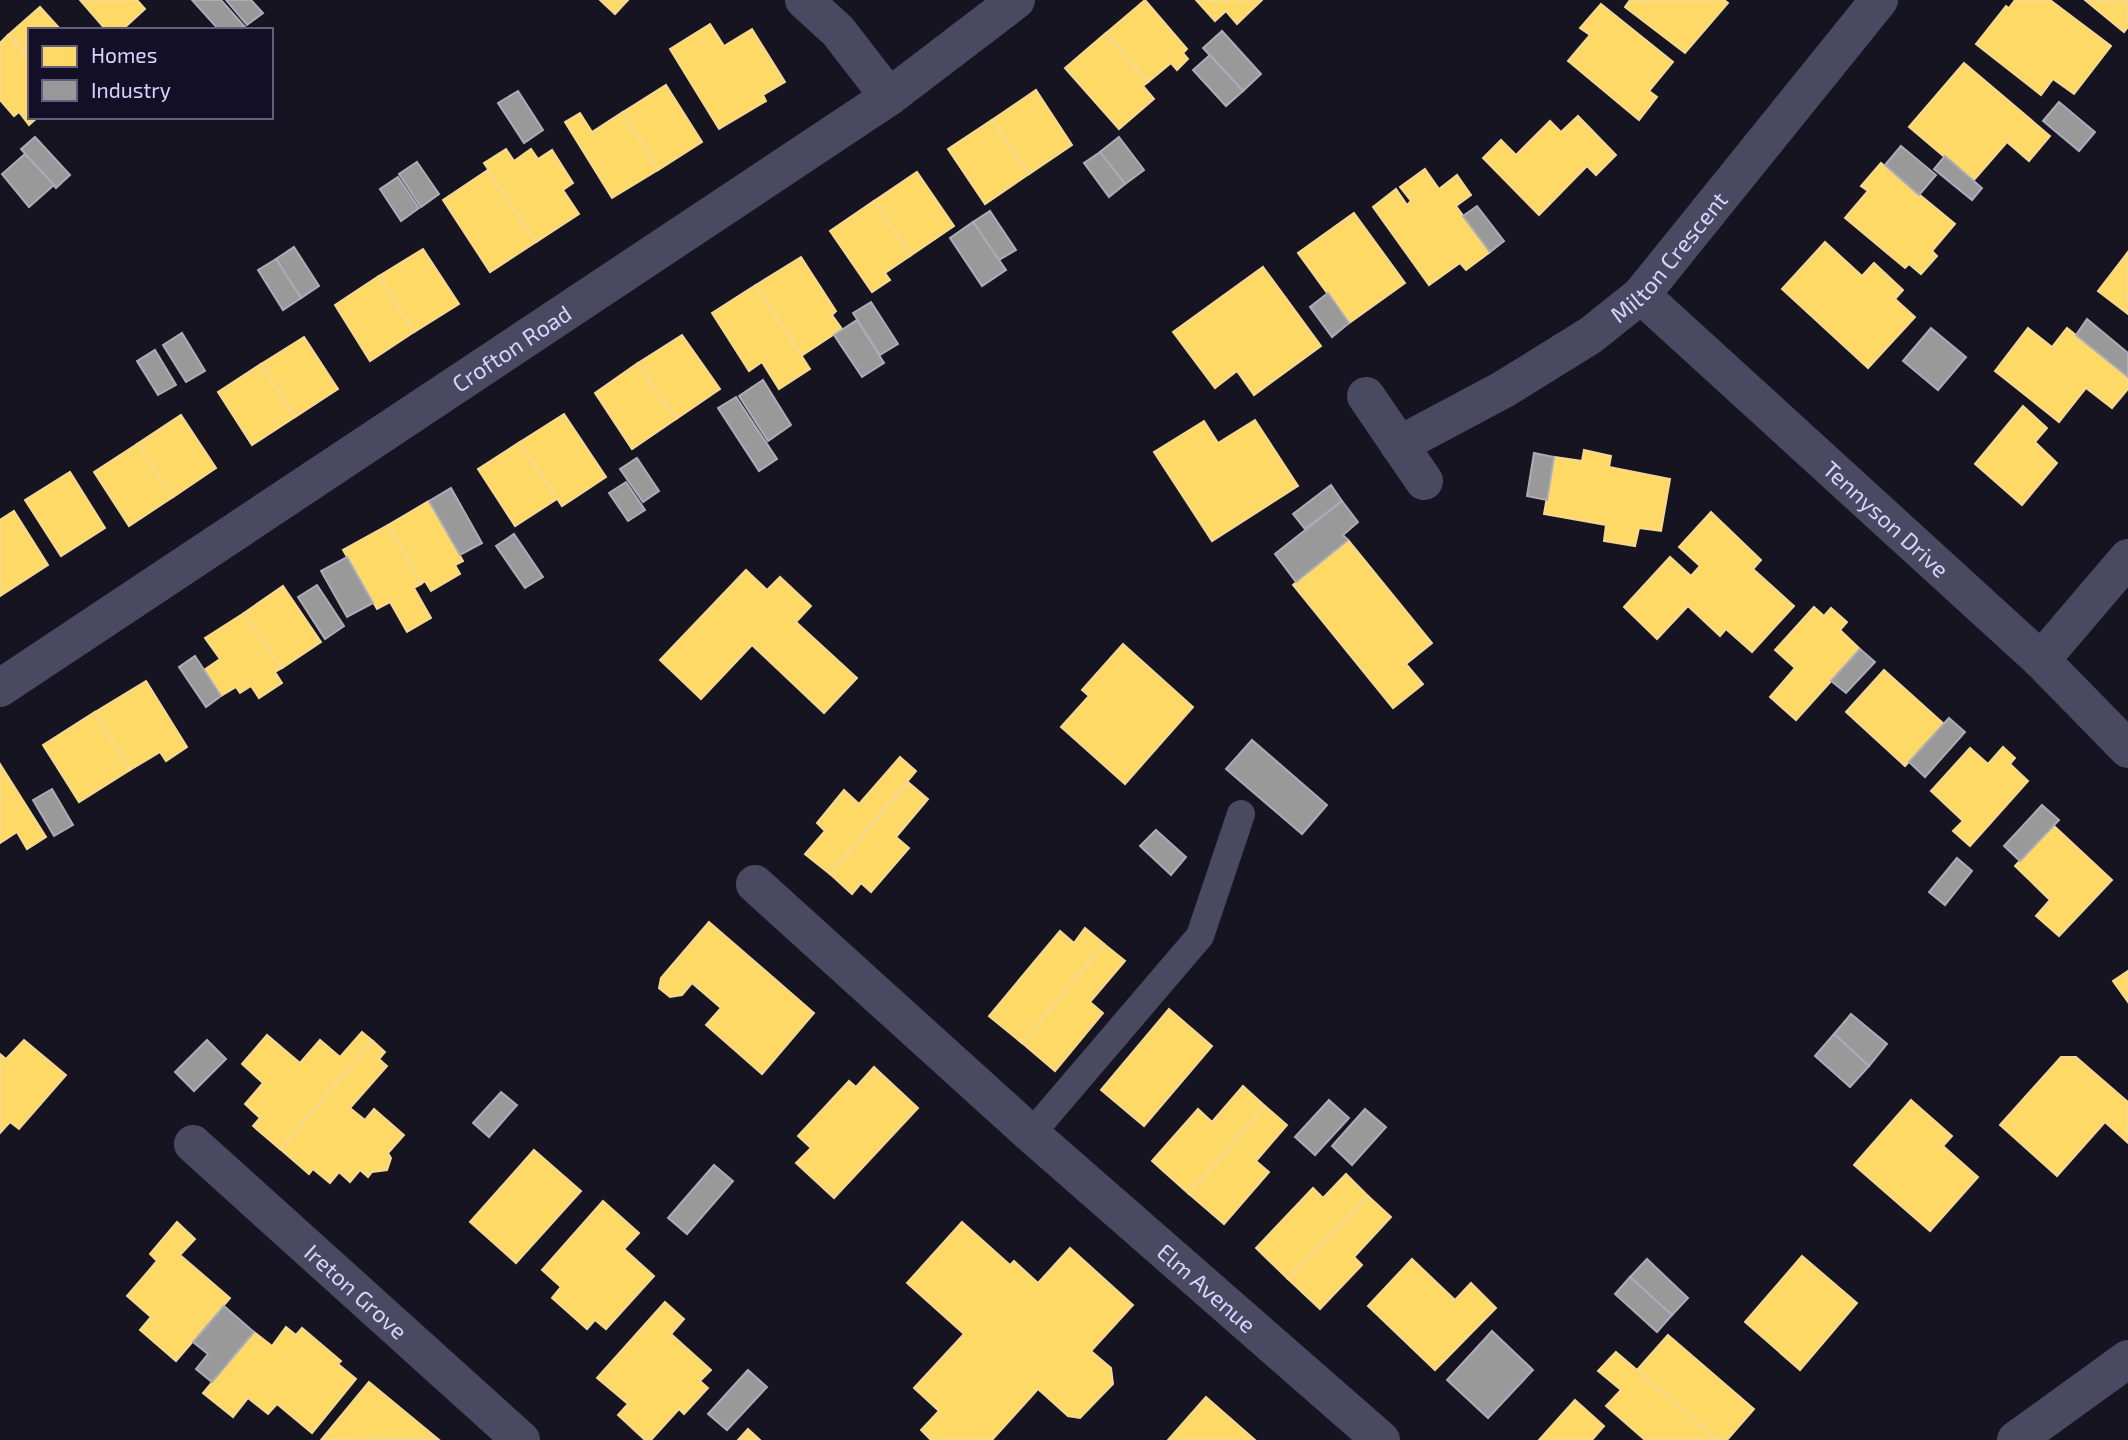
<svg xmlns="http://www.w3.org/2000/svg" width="2128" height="1440" font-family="'Exo 2',sans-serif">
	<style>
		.homes { fill: #ffd966; stroke: #f4d894; stroke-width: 2 }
		.industry { fill: #999; stroke: #acabb8; stroke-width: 2 }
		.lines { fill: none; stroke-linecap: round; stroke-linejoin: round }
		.service { stroke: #4a4962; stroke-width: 28 }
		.minor { stroke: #4a4962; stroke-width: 38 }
		.tertiary { stroke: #4a4962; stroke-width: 38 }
		.labels { text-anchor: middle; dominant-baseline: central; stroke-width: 7; stroke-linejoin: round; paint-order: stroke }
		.street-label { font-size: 23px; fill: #d9d4ff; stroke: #130f26 }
	</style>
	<rect width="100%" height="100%" fill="#161421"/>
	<g class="homes">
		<polygon points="80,0 137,0 145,9 122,30 106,30"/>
		<polygon points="600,0 628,0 615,14"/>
		<polygon points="1145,0 1187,49 1183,53 1188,59 1177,70 1171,63 1148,82 1106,33"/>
		<polygon points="1196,0 1262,0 1237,24 1226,11 1215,21"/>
		<polygon points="1630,0 1724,0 1728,3 1685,53 1625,7"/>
		<polygon points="2015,0 2050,0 2111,46 2074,94 2053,79 2041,95 1976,44 2006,6 2009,8"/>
		<polygon points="2085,0 2128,0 2128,27 2124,32"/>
		<polygon points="1601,4 1673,62 1649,91 1657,97 1639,120 1568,61 1590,35 1580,28"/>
		<polygon points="40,7 61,30 30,30 30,59 8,35"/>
		<polygon points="710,24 724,46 752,29 785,82 763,95 766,101 719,129 670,49"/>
		<polygon points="1106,33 1148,82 1143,86 1154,99 1119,129 1065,68"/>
		<polygon points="8,35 30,59 30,117 38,117 29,125 19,112 14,116 0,100 0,43"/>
		<polygon points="1964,63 2050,136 2029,161 2007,142 1973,181 1909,127"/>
		<polygon points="666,85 702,142 658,170 623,112"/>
		<polygon points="1036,90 1072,145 1029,174 992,120"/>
		<polygon points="623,112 658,170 612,198 565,122 580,113 592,132"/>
		<polygon points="1578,116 1616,155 1596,175 1587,166 1539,215 1483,158 1501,140 1516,155 1550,121 1561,132"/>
		<polygon points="992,120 1029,174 985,204 948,149"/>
		<polygon points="506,149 514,161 531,149 538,159 552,150 573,183 563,190 579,214 536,242 484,163"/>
		<polygon points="1881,163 1955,224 1932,251 1937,256 1921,274 1909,264 1905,268 1845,218 1868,191 1861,186"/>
		<polygon points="1425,169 1439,189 1457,175 1471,195 1456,206 1490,252 1466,270 1460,263 1429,285 1373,207 1396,189 1407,205 1411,201 1400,187"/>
		<polygon points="488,170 536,242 490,272 443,200"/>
		<polygon points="917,172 954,226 910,256 874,201"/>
		<polygon points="874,201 910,256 885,273 890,280 872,292 830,231"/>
		<polygon points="1354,213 1405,283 1349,323 1298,253"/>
		<polygon points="1825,242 1862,276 1874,263 1903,290 1895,299 1915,317 1868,368 1782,289"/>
		<polygon points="423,249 459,304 414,332 379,276"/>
		<polygon points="2128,252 2128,314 2098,291"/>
		<polygon points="801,257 836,311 832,315 842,329 801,356 756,285"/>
		<polygon points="1263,267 1321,346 1254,395 1237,371 1215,388 1173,332"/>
		<polygon points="379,276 414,332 370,361 335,305"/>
		<polygon points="756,285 810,369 779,389 762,362 749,371 712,313"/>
		<polygon points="2028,328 2052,347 2067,328 2128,377 2128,389 2112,408 2086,388 2059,422 1995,371"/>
		<polygon points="682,335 720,389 676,419 638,363"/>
		<polygon points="304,337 338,389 295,417 261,364"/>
		<polygon points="638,363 676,419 632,449 595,393"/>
		<polygon points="261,364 295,417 252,445 218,392"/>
		<polygon points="2023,406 2047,428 2035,442 2057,463 2022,505 1975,464"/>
		<polygon points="564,414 606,477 562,506 520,442"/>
		<polygon points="181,415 216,468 173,497 137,444"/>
		<polygon points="1255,420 1298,486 1212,541 1154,452 1204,421 1218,443"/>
		<polygon points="520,442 557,499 515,526 478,469"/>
		<polygon points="137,444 173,497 129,526 94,472"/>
		<polygon points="1584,450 1611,456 1609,467 1670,479 1661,531 1639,528 1635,546 1604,541 1606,525 1544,514 1554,457 1582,461"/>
		<polygon points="70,472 105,528 61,556 25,500"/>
		<polygon points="429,501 463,561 455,565 460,574 431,591 425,581 421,584 388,525"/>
		<polygon points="14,511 48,565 0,596 0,520"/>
		<polygon points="1711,512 1761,560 1753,569 1794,606 1752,652 1726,629 1720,636 1688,606 1657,639 1624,607 1670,557 1691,576 1700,566 1679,547"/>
		<polygon points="388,525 421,584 414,588 431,618 407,632 390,602 377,609 343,550"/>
		<polygon points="1348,540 1432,643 1406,664 1423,684 1393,708 1293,585"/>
		<polygon points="746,570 767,590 780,577 811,606 796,622 857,678 824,713 752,645 701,699 660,660"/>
		<polygon points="283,586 321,642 282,668 244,613"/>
		<polygon points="1814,607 1824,616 1831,608 1847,622 1840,630 1860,649 1796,720 1770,697 1795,668 1775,650"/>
		<polygon points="244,613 282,668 275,672 282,683 259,698 251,686 240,693 236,687 221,696 204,670 220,659 205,638"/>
		<polygon points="1123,644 1193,707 1125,784 1061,727 1089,696 1082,690"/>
		<polygon points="1884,670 1944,724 1905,766 1846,712"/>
		<polygon points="146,681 187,747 166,761 160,752 130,770 95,712"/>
		<polygon points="95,712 130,770 79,802 43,745"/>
		<polygon points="2003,747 2015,758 2010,764 2028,781 1970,846 1953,831 1963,821 1931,791 1970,748 1988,764"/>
		<polygon points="900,757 916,771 830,874 805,854 825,831 817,823 844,790 859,804"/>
		<polygon points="0,764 46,837 27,849 17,832 0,843"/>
		<polygon points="908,782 928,799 896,837 909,848 871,892 861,883 852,894 830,874"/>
		<polygon points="2053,825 2112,880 2059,936 2036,916 2050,900 2015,866"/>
		<polygon points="709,922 814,1013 762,1074 706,1025 721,1008 692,983 682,995 670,997 659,988 661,978"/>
		<polygon points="1085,928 1104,944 1022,1043 989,1016 1060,931 1074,943"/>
		<polygon points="1104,944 1125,961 1090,1002 1103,1013 1055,1071 1022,1043"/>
		<polygon points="2128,971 2128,1002 2113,981"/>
		<polygon points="1169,1009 1212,1046 1144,1126 1101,1090"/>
		<polygon points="362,1032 373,1041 280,1149 253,1126 260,1118 245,1104 263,1083 242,1064 267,1035 300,1063 320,1040 340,1057"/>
		<polygon points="24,1040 66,1075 19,1129 10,1122 0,1133 0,1054 6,1059"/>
		<polygon points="373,1041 385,1052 379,1059 387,1066 350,1108 365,1120 374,1109 404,1135 388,1153 391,1158 387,1170 372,1172 368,1177 360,1170 350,1182 339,1172 330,1183 313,1169 309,1174 280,1149"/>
		<polygon points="2061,1057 2076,1057 2128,1102 2128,1143 2105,1122 2057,1176 2000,1125"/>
		<polygon points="874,1067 918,1108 834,1198 796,1163 811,1148 798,1136 849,1081 856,1087"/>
		<polygon points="1243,1086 1265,1106 1189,1194 1152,1161 1198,1109 1212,1122"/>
		<polygon points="1911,1100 1952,1136 1943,1146 1978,1177 1930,1231 1854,1165"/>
		<polygon points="1265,1106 1287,1125 1256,1161 1269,1172 1224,1224 1189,1194"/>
		<polygon points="534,1150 581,1191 516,1263 470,1222"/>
		<polygon points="1346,1174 1368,1196 1288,1279 1256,1248 1313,1188 1323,1198"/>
		<polygon points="1368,1196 1391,1217 1354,1257 1362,1265 1320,1309 1288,1279"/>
		<polygon points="603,1201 639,1233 624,1249 654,1276 606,1329 595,1320 587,1329 552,1298 561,1287 542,1270"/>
		<polygon points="177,1222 195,1239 180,1255 230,1298 176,1361 140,1330 151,1317 127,1296 157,1261 150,1254"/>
		<polygon points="962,1222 1010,1265 1014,1261 1038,1283 1070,1248 1133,1305 1091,1351 1111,1368 1113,1384 1080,1418 1068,1416 1038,1389 992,1440 931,1440 921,1430 939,1411 914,1388 964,1334 907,1283"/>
		<polygon points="1802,1256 1857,1303 1800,1370 1745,1322"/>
		<polygon points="1412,1259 1455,1300 1471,1283 1496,1308 1435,1370 1368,1306"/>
		<polygon points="665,1302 684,1319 671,1334 711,1370 700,1381 708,1388 684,1414 679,1409 651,1440 645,1440 618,1415 628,1404 597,1378"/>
		<polygon points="286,1327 296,1335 302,1328 341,1361 338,1364 356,1379 312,1433 277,1404 268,1414 248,1398 233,1417 203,1393 254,1332 272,1346"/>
		<polygon points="1668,1335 1754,1409 1727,1440 1717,1440 1637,1370"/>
		<polygon points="1616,1352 1637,1370 1717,1440 1645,1440 1606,1406 1621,1390 1598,1371"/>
		<polygon points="369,1382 438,1439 321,1440"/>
		<polygon points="1206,1397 1255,1440 1168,1440"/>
		<polygon points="1575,1400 1604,1426 1592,1440 1539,1440"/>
		<polygon points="748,1429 760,1440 738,1440"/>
	</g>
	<g class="industry">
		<polygon points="192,0 221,0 245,27 219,30"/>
		<polygon points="226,0 251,0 263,13 247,25"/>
		<polygon points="1222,31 1261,74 1243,91 1203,48"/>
		<polygon points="1210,55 1243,91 1226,106 1193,70"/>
		<polygon points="518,91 543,130 524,143 498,103"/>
		<polygon points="2059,102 2095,132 2079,151 2043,121"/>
		<polygon points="35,137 70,175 56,188 21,149"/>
		<polygon points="1119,137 1144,170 1125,184 1100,152"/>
		<polygon points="1901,146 1936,175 1919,195 1885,165"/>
		<polygon points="1100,152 1125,184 1109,197 1084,163"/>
		<polygon points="25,154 54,185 29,207 2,174"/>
		<polygon points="1945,156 1982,188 1972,200 1934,169"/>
		<polygon points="417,162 439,194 421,207 399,174"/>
		<polygon points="398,177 419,208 401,221 380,189"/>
		<polygon points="1477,206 1504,241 1490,252 1463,216"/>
		<polygon points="990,211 1016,250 999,260 973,222"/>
		<polygon points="973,222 1006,270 982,286 950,238"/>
		<polygon points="294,247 319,286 301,298 276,259"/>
		<polygon points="276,259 301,298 283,310 258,270"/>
		<polygon points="1328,293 1349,323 1332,337 1310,307"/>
		<polygon points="871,302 898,344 880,355 853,313"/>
		<polygon points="2087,319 2128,353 2128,377 2076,335"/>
		<polygon points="857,320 884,363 862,377 834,335"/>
		<polygon points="1931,328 1966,357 1938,390 1903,361"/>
		<polygon points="182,333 205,371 186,382 163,345"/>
		<polygon points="155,350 176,385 158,395 137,361"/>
		<polygon points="763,380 791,425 768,441 739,396"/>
		<polygon points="736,397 777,459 759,471 718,408"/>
		<polygon points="1534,453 1554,457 1547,500 1527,496"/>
		<polygon points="637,458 659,491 643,502 620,469"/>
		<polygon points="626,482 645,510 628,521 609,493"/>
		<polygon points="1331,485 1342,501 1305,529 1293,514"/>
		<polygon points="451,488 482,543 460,555 429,501"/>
		<polygon points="1342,501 1358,522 1343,535 1348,540 1296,582 1275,554"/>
		<polygon points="514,534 543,577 525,588 496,546"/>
		<polygon points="347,557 373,603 347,617 321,571"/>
		<polygon points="317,585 344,626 325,639 298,597"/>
		<polygon points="1860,649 1875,662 1846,693 1831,681"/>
		<polygon points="195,656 221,696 206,707 179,667"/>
		<polygon points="1949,718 1965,732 1925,777 1909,762"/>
		<polygon points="1252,740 1327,805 1302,834 1226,769"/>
		<polygon points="52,789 73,825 54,836 33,800"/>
		<polygon points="2042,805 2059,820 2020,861 2004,846"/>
		<polygon points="1156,830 1186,857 1171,875 1140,846"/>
		<polygon points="1957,858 1972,871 1945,905 1929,892"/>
		<polygon points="1851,1014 1887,1044 1869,1066 1834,1034"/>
		<polygon points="1834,1034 1869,1066 1850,1087 1815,1056"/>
		<polygon points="207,1040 226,1059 194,1091 175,1072"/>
		<polygon points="501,1092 517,1105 489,1137 473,1123"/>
		<polygon points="1329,1100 1349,1118 1315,1155 1295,1137"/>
		<polygon points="1365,1109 1386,1127 1352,1165 1332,1146"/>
		<polygon points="714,1165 733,1181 687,1234 668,1218"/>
		<polygon points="1647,1259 1688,1298 1672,1315 1630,1277"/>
		<polygon points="1630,1277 1672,1315 1657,1332 1615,1294"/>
		<polygon points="224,1306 254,1332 212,1382 196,1369 208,1354 193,1342"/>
		<polygon points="1492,1331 1533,1370 1488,1418 1447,1380"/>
		<polygon points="748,1370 767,1387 727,1430 708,1414"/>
	</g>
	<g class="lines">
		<polyline class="service" points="1031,1134 1200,936 1241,814"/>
		<g class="minor">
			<polyline points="804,0 838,31 889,97"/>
			<path id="s1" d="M1641 295 2041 660 2128 749"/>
			<polyline points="1366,396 1424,481"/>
			<path id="s2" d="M1399 445 1504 389 1591 335 1641 295 1879 0"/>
			<polyline points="2041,660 2128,558"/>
			<path id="s3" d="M0 688 889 97 1016 0"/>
			<path id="s4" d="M755 884 1031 1134 1381 1440"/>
			<path id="s5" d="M193 1144 521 1440"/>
		</g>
		<polyline class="tertiary" points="2016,1440 2128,1359"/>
	</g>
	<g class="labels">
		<g class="street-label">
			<text stroke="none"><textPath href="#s2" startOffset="332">Milton Crescent</textPath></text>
			<text stroke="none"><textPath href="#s3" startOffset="614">Crofton Road</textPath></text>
			<text stroke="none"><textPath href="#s1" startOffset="332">Tennyson Drive</textPath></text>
			<text stroke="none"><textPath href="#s4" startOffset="606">Elm Avenue</textPath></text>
			<text stroke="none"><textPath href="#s5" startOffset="220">Ireton Grove</textPath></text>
		</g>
	</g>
	<rect x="28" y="28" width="245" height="91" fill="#130f26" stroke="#625e7d" stroke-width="2"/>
	<rect x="42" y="46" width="35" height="21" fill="#ffd966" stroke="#625e7d" stroke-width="2"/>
	<text x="91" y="63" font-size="21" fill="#d9d4ff">Homes</text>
	<rect x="42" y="80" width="35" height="21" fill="#999999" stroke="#625e7d" stroke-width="2"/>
	<text x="91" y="98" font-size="21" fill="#d9d4ff">Industry</text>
</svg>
